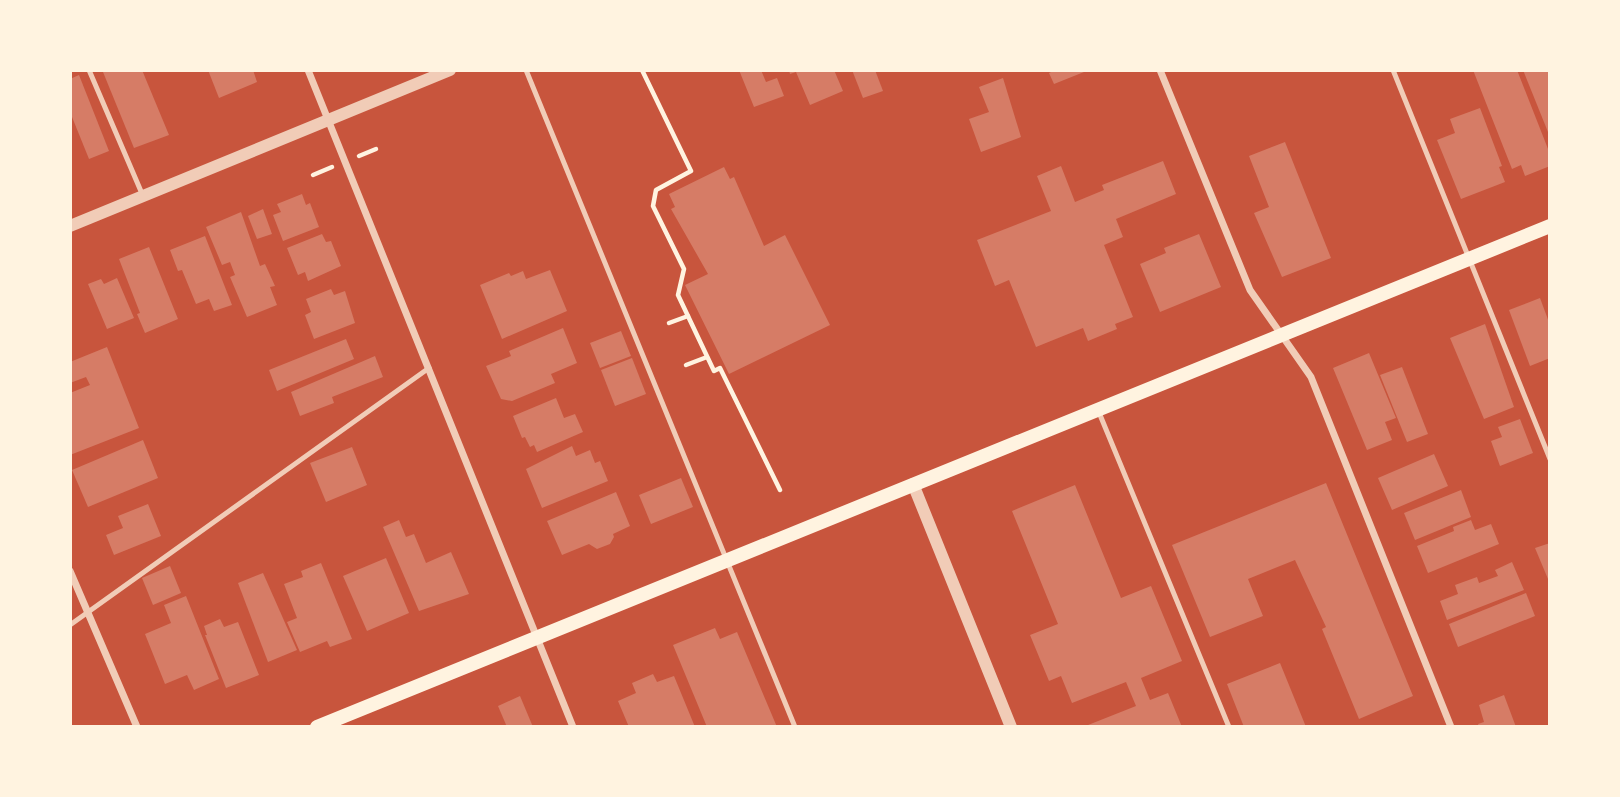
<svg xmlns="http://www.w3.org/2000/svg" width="1620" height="797" font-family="'Titillium Web',sans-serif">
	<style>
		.building { fill: #d67c66 }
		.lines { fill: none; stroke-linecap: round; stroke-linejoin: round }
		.path { stroke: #fff3e0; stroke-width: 4.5 }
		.service { stroke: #f1ccb7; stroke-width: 5 }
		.minor { stroke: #f1ccb7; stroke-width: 7 }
		.tertiary { stroke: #f1ccb7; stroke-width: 12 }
		.secondary { stroke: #fff3e0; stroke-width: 14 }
	</style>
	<rect width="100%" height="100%" fill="#c8553d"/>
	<g class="building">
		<polygon points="107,70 142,70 169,135 134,148 103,72"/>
		<polygon points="208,70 253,70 257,82 219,98"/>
		<polygon points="739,70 761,70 766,82 777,78 784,96 754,107"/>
		<polygon points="789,70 834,70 843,91 810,105 796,72 790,74"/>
		<polygon points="852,70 875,70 883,91 863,98"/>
		<polygon points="1055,70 1089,70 1054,84 1049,73"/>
		<polygon points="1473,70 1517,70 1550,154 1550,166 1525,176 1521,165 1512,169"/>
		<polygon points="1523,70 1550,70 1550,137"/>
		<polygon points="79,75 109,151 89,159 70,112 70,79"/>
		<polygon points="1003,78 1021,137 981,152 969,119 989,112 979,87"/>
		<polygon points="1480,108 1502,166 1499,167 1505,182 1461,199 1437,140 1455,133 1450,119"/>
		<polygon points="1285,142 1331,258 1282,277 1254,213 1269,207 1249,156"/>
		<polygon points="1163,161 1176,194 1116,219 1123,237 1104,245 1133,317 1115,324 1117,329 1088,341 1083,328 1036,347 1009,280 995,286 977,240 1051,211 1037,176 1061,166 1075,202 1104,190 1102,185"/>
		<polygon points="724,167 730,179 734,177 764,246 785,235 830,325 729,374 685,285 708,274 671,209 675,207 669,194"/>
		<polygon points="302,194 306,205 310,203 319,227 283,241 273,215 281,212 277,204"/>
		<polygon points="263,209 272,234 257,239 248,216"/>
		<polygon points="241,212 260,266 265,264 275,286 270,287 277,305 247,317 230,277 235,275 230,262 222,265 206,227"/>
		<polygon points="322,234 326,242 331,241 341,266 308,281 305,272 298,275 287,248"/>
		<polygon points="1199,234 1221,287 1160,312 1140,264 1166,253 1164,248"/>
		<polygon points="205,236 232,305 214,311 209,299 196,304 182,270 178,271 170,250"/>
		<polygon points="149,247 178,319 145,333 137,314 140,313 119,259"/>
		<polygon points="550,270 567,311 502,339 480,285 509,273 511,276 523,271 526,279"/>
		<polygon points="117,278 134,318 107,329 88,284 101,279 104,284"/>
		<polygon points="331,289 334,295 345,291 355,323 314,339 305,315 311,312 306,299"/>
		<polygon points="1540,298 1550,325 1550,358 1530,366 1509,310"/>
		<polygon points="1485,324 1514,407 1484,419 1450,338"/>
		<polygon points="563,328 577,363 551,374 555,383 512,401 501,399 486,366 511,356 509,351"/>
		<polygon points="621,331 631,356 600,368 590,343"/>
		<polygon points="346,339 354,359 277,391 269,370"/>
		<polygon points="107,347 139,428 70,455 70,393 90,385 86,377 70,383 70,362"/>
		<polygon points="1369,353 1396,418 1385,422 1392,440 1367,450 1333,368"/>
		<polygon points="375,356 383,377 332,397 334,403 300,416 291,392"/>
		<polygon points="632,358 646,394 615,406 601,370"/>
		<polygon points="1402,367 1428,434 1407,442 1380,375"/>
		<polygon points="556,398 564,418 575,414 583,432 537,452 534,445 530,447 525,437 522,438 513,416"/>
		<polygon points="1520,419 1533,453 1500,466 1491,441 1502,437 1498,427"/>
		<polygon points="143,440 158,478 88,507 72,470"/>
		<polygon points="572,446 576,456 590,450 595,463 600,461 608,481 542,508 526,469"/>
		<polygon points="352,447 367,485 326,502 310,463"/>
		<polygon points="1434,454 1448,486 1392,510 1378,478"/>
		<polygon points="681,478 693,507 651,524 639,495"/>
		<polygon points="1326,483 1413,696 1359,719 1322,629 1326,627 1295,560 1248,579 1263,616 1210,637 1172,545"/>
		<polygon points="1075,485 1121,598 1151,586 1182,661 1141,678 1150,700 1168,693 1182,727 1083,727 1136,706 1126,682 1072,703 1061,676 1049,681 1030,635 1058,624 1012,511"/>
		<polygon points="1461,490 1471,517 1415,540 1404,513"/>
		<polygon points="616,492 630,526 613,534 614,537 610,544 597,549 589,544 562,555 547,521"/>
		<polygon points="148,504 161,536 114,555 106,535 123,528 118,516"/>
		<polygon points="399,520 406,537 414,534 426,563 451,552 469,594 419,611 383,527"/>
		<polygon points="1471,520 1475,530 1491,524 1499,544 1428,573 1417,546 1454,531 1453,527"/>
		<polygon points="1550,543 1550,578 1548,579 1535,548"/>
		<polygon points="386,558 409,613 367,631 343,576"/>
		<polygon points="1512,562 1524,590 1447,620 1440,601 1458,594 1455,585 1477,577 1479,583 1498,576 1495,570"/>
		<polygon points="321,563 352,639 330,647 327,641 300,652 287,622 297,618 284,584 303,577 301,571"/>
		<polygon points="170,566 181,593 153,605 142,578"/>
		<polygon points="263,573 297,650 268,662 238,583"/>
		<polygon points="1526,593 1535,616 1458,647 1449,624"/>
		<polygon points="186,596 219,679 194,690 187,675 165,684 145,634 171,623 164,605"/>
		<polygon points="220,619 224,627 238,622 259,675 226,688 205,635 207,635 204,626"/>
		<polygon points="715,628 720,639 737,632 777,727 707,727 673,645"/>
		<polygon points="1280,663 1306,727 1244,727 1227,684"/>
		<polygon points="653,674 657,682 674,676 695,727 629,727 618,701 636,693 632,683"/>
		<polygon points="1504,695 1516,727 1479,727 1478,724 1484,722 1479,705"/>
		<polygon points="520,696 533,727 507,727 498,706"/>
	</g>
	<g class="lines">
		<g class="path">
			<polyline points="642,70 691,171 656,190 653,206 684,269 678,295 714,371 720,368 780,490"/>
			<polyline points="359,156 376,149"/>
			<polyline points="313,175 332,167"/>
			<polyline points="669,323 688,316"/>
			<polyline points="686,365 707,357"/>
		</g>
		<g class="service">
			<polyline points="89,70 143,196"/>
			<polyline points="526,70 795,727"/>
			<polyline points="1393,70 1550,459"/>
			<polyline points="1098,410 1229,727"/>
			<polyline points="70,625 429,368"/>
		</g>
		<g class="minor">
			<polyline points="308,70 573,727"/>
			<polyline points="1160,70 1250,290 1311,377 1451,727"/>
			<polyline points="70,571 137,727"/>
		</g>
		<g class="tertiary">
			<polyline points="70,226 450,70"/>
			<polyline points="913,484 1011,727"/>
		</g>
		<polyline class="secondary" points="317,727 1550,226"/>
	</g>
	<rect width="1620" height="797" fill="none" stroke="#fff3e0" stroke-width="144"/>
</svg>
